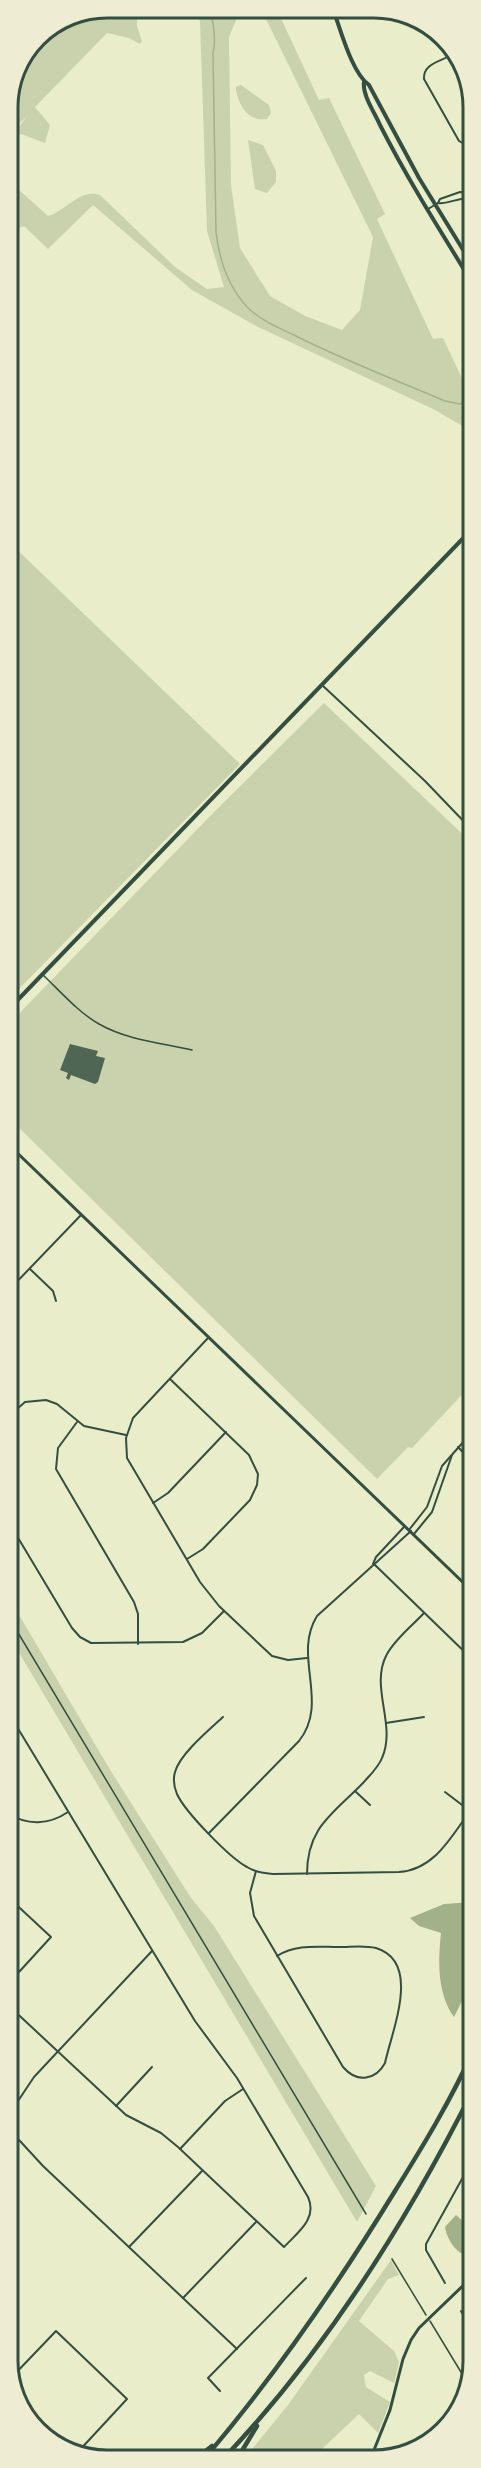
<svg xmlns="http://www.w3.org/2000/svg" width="481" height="2468" font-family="'PT Sans',sans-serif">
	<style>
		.green { fill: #cad2ad }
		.water { fill: #a3b18a }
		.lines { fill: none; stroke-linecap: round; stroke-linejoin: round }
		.stream { stroke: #a3b18a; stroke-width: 1.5 }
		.building { fill: #4f6655 }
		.path { stroke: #344e41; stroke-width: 1.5 }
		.service { stroke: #344e41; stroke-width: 1.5 }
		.minor { stroke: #344e41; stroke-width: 2 }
		.tertiary { stroke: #344e41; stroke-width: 3 }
		.secondary { stroke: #344e41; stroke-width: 4 }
		.primary { stroke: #344e41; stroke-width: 4 }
		.motorway { stroke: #344e41; stroke-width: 4.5 }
		.rim { fill: none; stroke: #344e41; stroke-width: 3 }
	</style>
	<rect width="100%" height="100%" fill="#e9edc9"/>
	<g class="green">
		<path d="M278 12 319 100 329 98 385 214 377 219 433 339 443 338 466 387 473 385V432L433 409 256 326 192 290 93 205 48 249 24 226 8 232V180L48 216C67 210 80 188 100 195L175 267 207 289 224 287 207 231 200 21 195 13H239L229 37 231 185 240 248 270 296 305 316 342 330 360 310 373 237 263 13Z"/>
		<polygon points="137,14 137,26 142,41 140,44 129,38 107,33 35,107 50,125 45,143 21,134 13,137 8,142 27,116 8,135 8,101 37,36 69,15"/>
		<path d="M241 85 269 105 271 113 267 119C248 122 239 106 236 90V87Z"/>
		<polygon points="248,140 263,145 276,171 276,182 267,193 255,189"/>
		<polygon points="8,541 240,764 8,1000"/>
		<polygon points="324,703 473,844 473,1383 412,1448 408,1447 377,1479 8,1117 8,1025 213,813"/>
		<polygon points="8,1596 109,1768 191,1898 214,1926 376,2186 357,2222 8,1634"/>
		<polygon points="391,2260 399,2275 388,2279 359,2321 394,2351 399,2362 394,2383 370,2371 364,2375 366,2387 390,2402 378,2433 359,2414 323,2448 314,2459 279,2459 269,2456 260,2459 244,2459 288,2405"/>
	</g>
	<g class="water">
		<path d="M473 1902V1979L454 2017C437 1993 438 1961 441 1933L419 1926 410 1918 444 1904Z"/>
		<path d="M456 2215 473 2230V2254L468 2256C456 2254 447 2239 445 2227Z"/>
	</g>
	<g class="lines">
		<path class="stream" d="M210 13C214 23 216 42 213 53L216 232C219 259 228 286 247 307 260 320 277 327 294 335 343 360 394 379 445 401L460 404 473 397"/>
	</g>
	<polygon class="building" points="70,1044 98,1051 96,1056 105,1058 98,1082 95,1084 71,1075 69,1080 66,1078 68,1073 60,1070"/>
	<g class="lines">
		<g class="path">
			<polyline points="8,1616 366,2214"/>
			<polyline points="392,2259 426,2315"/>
			<polyline points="430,2321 467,2382"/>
		</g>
		<path class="service" d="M43 975C61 992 78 1012 99 1024 127 1040 161 1043 192 1050"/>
		<g class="minor">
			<polyline points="368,11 375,14 382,11"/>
			<path d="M454 53C443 62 423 62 424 79L459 141 466 145H473"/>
			<path d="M438 203C449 205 457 196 473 199"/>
			<polyline points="428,209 438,203 440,199 460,192 473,193"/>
			<polyline points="322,685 425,781 473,831"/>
			<polyline points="30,1269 53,1291 56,1301"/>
			<polyline points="8,1291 81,1215"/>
			<polyline points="208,1338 133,1418 126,1438 127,1458 200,1582 219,1606 272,1656 288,1660 307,1658"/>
			<polyline points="170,1379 249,1455 258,1474 257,1485 250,1500 203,1549 187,1559"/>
			<polyline points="8,1417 25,1402 46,1400 57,1404 84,1426 126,1435"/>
			<polyline points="77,1422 58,1448 56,1469 134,1602 138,1614 138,1644"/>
			<polyline points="458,1447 473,1463"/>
			<polyline points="153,1503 168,1493 226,1432"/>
			<polyline points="8,1521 72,1628 80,1637 91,1643 183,1642 202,1633 224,1611"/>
			<polyline points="409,1530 427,1507 442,1466 473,1431"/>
			<polyline points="414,1534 432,1512 452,1455"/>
			<polyline points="373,1564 376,1557 404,1527"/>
			<polyline points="374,1564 473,1660"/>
			<path d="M8 1712 195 2021 237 2078 308 2197C318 2219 297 2233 284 2247L178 2147 161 2133 126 2115 8 2005"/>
			<path d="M223 1717C209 1730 180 1754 175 1772 173 1779 174 1787 177 1794 185 1812 230 1858 247 1867 255 1872 263 1873 273 1874L399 1872C436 1870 453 1833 473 1807"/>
			<polyline points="386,1723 424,1717"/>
			<polyline points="355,1791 370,1805"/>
			<polyline points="445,1792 470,1811"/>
			<path d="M8 1813C27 1826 49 1825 68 1812"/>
			<path d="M209 1833 299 1741C330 1702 292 1656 317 1616L411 1531"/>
			<path d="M256 1871 250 1893 254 1916 343 2067 344 2068C357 2083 376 2080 385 2063 392 2030 422 1962 376 1948 365 1945 351 1947 339 1947 317 1947 296 1944 277 1956"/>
			<path d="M307 1874C307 1827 333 1814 363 1783 370 1775 378 1768 382 1758 397 1724 369 1687 387 1654 396 1638 412 1626 424 1613"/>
			<polyline points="8,1897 51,1937 8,1984"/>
			<polyline points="116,2106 152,2067"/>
			<polyline points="8,2116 34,2077 152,1951"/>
			<polyline points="8,2128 43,2166 237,2349"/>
			<polyline points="180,2149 225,2101 243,2089"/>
			<polyline points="463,2178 473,2188"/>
			<polyline points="129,2247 202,2171"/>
			<polyline points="445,2283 426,2250 426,2244 473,2159"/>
			<polyline points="183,2298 256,2222"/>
			<polyline points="461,2311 473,2332"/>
			<polyline points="11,2378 56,2331 127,2399 77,2453"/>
			<polyline points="220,2391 208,2378 306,2278"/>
			<polyline points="265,2459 266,2458"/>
		</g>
		<g class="tertiary">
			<polyline points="8,1144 473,1592"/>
			<polyline points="370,2460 390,2410 403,2359 411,2340 419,2328 473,2276"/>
		</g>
		<polyline class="secondary" points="8,1010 473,528"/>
		<g class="primary">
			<path d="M334 12C341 31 352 73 369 85L419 178 473 266"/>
			<path d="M364 82C362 95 375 113 380 125 408 180 441 232 473 284"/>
		</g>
		<g class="motorway">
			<polyline points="195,2459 212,2446"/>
			<path d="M204 2459C275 2376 338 2284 395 2191 423 2146 451 2100 473 2051"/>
			<path d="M223 2459C325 2352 407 2221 473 2090"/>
			<polyline points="237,2459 257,2426"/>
		</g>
	</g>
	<path d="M0 0H481V2468H0ZM107 18H374A89 89 0 0 1 463 107V2361A89 89 0 0 1 374 2450H107A89 89 0 0 1 18 2361V107A89 89 0 0 1 107 18Z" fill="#eeecd3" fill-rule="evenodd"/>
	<path class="rim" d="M107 18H374A89 89 0 0 1 463 107V2361A89 89 0 0 1 374 2450H107A89 89 0 0 1 18 2361V107A89 89 0 0 1 107 18Z"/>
</svg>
